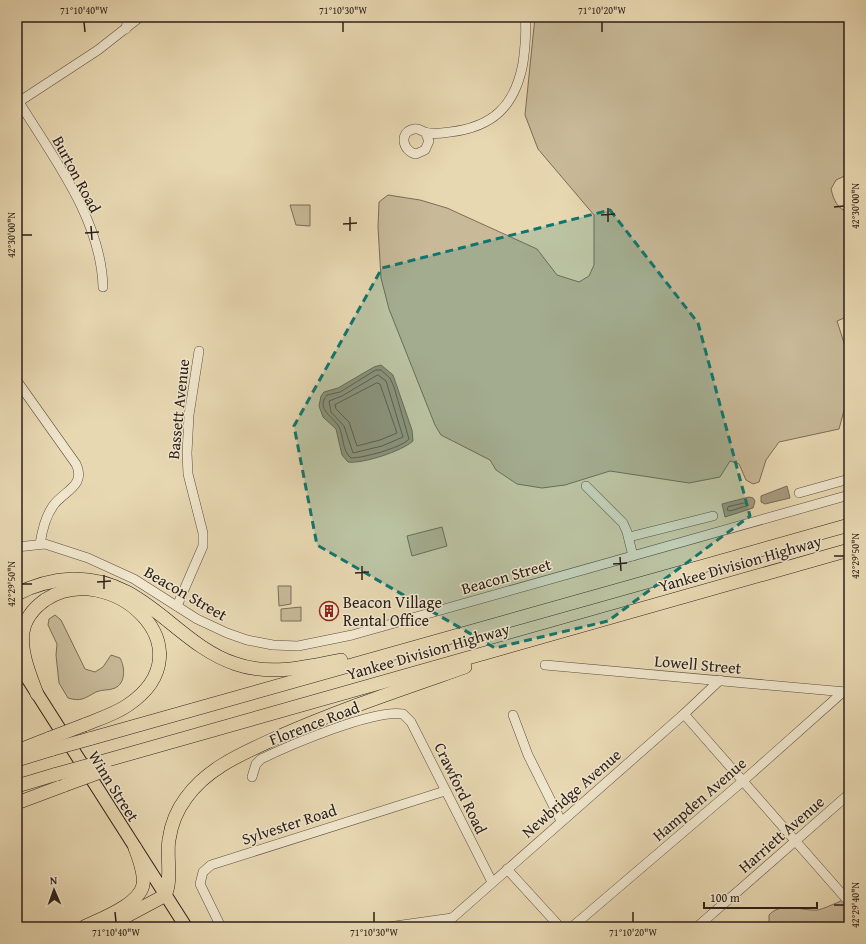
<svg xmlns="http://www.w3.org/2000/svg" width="866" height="944" font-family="'Gentium Book Plus',serif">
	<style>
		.green { fill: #c8b998; stroke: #7a6c58 }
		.water { fill: #a8997e; stroke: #766956 }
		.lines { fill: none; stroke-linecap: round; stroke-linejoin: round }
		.shore { stroke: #6a5c4c; stroke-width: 1 }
		.minor-casing { stroke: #5b4e3f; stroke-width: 10 }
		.major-casing { stroke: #2c2019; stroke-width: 14 }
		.highway-casing { stroke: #2c2019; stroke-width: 14 }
		.minor { stroke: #f0e6cd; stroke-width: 9 }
		.major { stroke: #e8d8b2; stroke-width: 12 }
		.highway { stroke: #e8d8b2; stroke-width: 13 }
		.highway-bridge-casing { stroke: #2c2019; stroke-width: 14; stroke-linecap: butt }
		.highway-bridge { stroke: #e8d8b2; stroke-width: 13 }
		.marked { fill: #0f766e; fill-opacity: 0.2; stroke: #0f766e; stroke-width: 3; stroke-dasharray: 8 5; stroke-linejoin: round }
		.ticks { fill: none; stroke: #2c2019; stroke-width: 1.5 }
		.labels { text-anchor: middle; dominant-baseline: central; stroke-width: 3; stroke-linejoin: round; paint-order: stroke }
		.street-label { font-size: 16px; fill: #2c2019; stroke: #f0e6cd }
		.poi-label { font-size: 16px; fill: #2c2019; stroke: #f0e6cd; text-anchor: start }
		.neatline { fill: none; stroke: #2c2019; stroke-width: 1.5 }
		.ticks-label { font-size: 10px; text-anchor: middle; fill: #2c2019 }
	</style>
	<rect width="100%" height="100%" fill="#e8d8b2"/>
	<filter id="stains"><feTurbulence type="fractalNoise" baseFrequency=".005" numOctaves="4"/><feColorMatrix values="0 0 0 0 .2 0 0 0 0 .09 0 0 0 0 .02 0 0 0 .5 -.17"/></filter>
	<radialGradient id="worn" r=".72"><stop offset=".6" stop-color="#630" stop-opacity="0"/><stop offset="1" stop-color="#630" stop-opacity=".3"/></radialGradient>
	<g class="green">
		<path d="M535 17H848L849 174 836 180 831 189C834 201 837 208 849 213V316L837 321 846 349 849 377V392L839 429 779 442 766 460 759 482 753 484 746 480 739 464 730 461 720 477 689 483 610 471 565 485 542 488 517 484 496 470 490 460 441 435 435 425 389 309 381 278 378 227 379 202 388 195 420 200 447 208 537 249 557 275 579 282 589 276 594 265V215L538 149 525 115Z"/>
		<polygon points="290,205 310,205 310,226 296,225"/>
		<polygon points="442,527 447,546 412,556 407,536"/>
		<polygon points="278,586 291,586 291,604 279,606"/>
		<polygon points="301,607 301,621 281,621 281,609"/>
		<path d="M55 615 61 620 85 669 95 672 103 667 111 655 120 658C125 667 126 683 115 688 109 691 102 689 96 692 85 698 81 702 68 698L59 683 56 655 57 644 48 625 49 619Z"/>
		<path d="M849 898V927H769V915C782 901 800 911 817 910 822 910 842 900 849 898Z"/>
	</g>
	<g class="water">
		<path d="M381 365 393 375 412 430 413 441C402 451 363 464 348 462L342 455 336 429 323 417 319 406 321 396 324 392 338 388 374 367Z"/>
		<polygon points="787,486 790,498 765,504 761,502 761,496"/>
		<polygon points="749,497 753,498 755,501 753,508 725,517 722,504"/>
	</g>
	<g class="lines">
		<g class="shore">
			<path d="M376 370H381L390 378 394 387 409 439C401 448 363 458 351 458 342 451 344 437 339 427 334 417 315 409 327 395L340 392Z"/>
			<polygon points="378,375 386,381 403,437 382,446 353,453 344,426 331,412 329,401 342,396"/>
			<polygon points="377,383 380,384 397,433 380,440 357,446 349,422 336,409 335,405"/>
			<polygon points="745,503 748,504 746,506 730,511 727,510 728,507"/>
		</g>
		<defs>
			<g id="minor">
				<polyline points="126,29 128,17"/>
				<path d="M19 102C54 159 101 219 103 287"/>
				<polyline points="17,103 98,50 140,17"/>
				<path d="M425 132 429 141 425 150 416 154C403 152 398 132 414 129 419 128 421 131 425 132 432 135 443 133 450 132 493 127 515 106 523 63 525 48 527 32 525 17"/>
				<path d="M17 381 76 464C87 486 62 492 53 506 45 517 42 531 40 544"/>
				<polyline points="586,486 623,523 627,532 633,556"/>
				<polyline points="799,493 849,479"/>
				<polyline points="629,537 713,516"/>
				<polyline points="17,547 45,544 88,558 134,579 197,619 227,633 247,640 273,645 298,646 352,635 849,495"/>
				<polyline points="177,606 203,546 203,533 188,474 187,453 189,415 199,351"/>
				<polyline points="545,665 846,692"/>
				<polyline points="684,714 849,902"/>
				<polyline points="513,715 528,755 561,821"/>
				<path d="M252 777 256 764 261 759C290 745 374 709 403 714L411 722 492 882"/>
				<polyline points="507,869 560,927"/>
				<polyline points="221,927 200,884 203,872 211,865 445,791"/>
				<polyline points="388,927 452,918"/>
				<polyline points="442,927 684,714 720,680"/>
				<polyline points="572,927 743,781 843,692"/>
				<polyline points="697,927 849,794"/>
			</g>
			<polyline id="major" points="17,662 186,927"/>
			<g id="highway">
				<path d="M17 594C34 585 53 580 72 579 145 577 175 644 236 664 271 676 306 667 341 660"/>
				<path d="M37 694C30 675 20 652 23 632 25 619 34 608 45 600 109 557 212 648 128 705 115 714 99 719 84 725"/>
				<polyline points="89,739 849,525"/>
				<polyline points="17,751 50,738"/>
				<polyline points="17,760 53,749"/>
				<polyline points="97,763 849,550"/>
				<polyline points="17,786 57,774"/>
				<polyline points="17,803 65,785"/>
				<path d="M84 927C100 919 139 905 143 885 145 873 139 859 135 848"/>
				<path d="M106 927 164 896C173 885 166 855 169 840 171 825 177 810 186 798 208 767 244 753 278 737 339 710 402 689 465 667"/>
			</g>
		</defs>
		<use href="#minor" class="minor-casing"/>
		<use href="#major" class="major-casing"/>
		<use href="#highway" class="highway-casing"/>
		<use href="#minor" class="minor"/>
		<use href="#major" class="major"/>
		<use href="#highway" class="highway"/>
		<defs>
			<g id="highway-bridge">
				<polyline points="50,738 84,725"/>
				<polyline points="53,749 89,739"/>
				<polyline points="57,774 97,763"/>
				<polyline points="65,785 106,770"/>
			</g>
		</defs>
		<use href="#highway-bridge" class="highway-bridge-casing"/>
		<use href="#highway-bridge" class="highway-bridge"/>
	</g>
	<path class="marked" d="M610 210 698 323 750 516 608 621 495 648 317 545 294 426 382 268Z"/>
	<path class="ticks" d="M84 22 85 32M343 22V32M602 22V32M834 207 844 206M608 208V222M601 215 615 214M350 217V231M343 224 357 223M91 226 92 240M85 233 99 232M22 235H32M834 556H844M620 557 621 571M613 564 627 563M362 566V580M355 573 369 572M104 575V589M97 582 111 581M22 584H32M834 905H844M115 912 116 922M374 912V922M633 912V922"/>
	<defs>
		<symbol id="building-ring" viewBox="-11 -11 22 22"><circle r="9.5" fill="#f0e6cd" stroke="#8f2418" stroke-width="1.5"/><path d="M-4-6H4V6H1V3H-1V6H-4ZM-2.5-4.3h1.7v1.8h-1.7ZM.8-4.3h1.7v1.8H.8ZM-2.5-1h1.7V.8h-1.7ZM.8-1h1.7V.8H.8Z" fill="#8f2418"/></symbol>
	</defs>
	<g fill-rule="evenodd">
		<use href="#building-ring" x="318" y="600" width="22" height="22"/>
	</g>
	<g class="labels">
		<g class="street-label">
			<text transform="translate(77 174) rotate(62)">Burton Road</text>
			<text transform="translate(178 409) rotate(-84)">Bassett Avenue</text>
			<text transform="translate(740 563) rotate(-16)">Yankee Division Highway</text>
			<text transform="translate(506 576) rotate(-16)">Beacon Street</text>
			<text transform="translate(186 593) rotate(30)">Beacon Street</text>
			<text transform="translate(428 651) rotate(-16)">Yankee Division Highway</text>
			<text transform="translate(698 664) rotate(5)">Lowell Street</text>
			<text transform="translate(314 723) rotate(-21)">Florence Road</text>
			<text transform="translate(114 786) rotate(58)">Winn Street</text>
			<text transform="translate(461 788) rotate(64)">Crawford Road</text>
			<text transform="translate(571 793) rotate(-41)">Newbridge Avenue</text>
			<text transform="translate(699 799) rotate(-41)">Hampden Avenue</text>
			<text transform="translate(289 824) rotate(-18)">Sylvester Road</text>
			<text transform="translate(781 834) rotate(-41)">Harriett Avenue</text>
		</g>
		<g class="poi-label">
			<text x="343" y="602">Beacon Village<tspan x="343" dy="18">Rental Office</tspan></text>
		</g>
	</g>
	<rect width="866" height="944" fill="none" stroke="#e8d8b2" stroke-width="44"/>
	<g transform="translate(54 890) rotate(358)" stroke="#f0e6cd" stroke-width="3" paint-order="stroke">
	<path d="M0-3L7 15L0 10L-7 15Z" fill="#2c2019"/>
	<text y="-6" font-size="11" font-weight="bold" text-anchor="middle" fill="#2c2019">N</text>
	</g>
	<path d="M704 902v6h113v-6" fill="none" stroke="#2c2019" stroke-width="2"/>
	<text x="710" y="902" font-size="12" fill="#2c2019" stroke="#f0e6cd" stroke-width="3" paint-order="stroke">100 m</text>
	<rect x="22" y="22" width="822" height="900" class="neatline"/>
	<g class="ticks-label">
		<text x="84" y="14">71°10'40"W</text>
		<text x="343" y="14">71°10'30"W</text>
		<text x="602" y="14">71°10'20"W</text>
		<text transform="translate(855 206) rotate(-90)" y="4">42°30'00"N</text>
		<text transform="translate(11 235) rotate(-90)" y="4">42°30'00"N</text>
		<text transform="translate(855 556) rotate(-90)" y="4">42°29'50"N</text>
		<text transform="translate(11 584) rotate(-90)" y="4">42°29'50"N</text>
		<text transform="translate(855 905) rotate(-90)" y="4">42°29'40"N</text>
		<text x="116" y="936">71°10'40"W</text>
		<text x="374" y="936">71°10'30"W</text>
		<text x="633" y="936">71°10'20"W</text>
	</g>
	<rect width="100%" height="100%" filter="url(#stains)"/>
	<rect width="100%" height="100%" fill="url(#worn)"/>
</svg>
